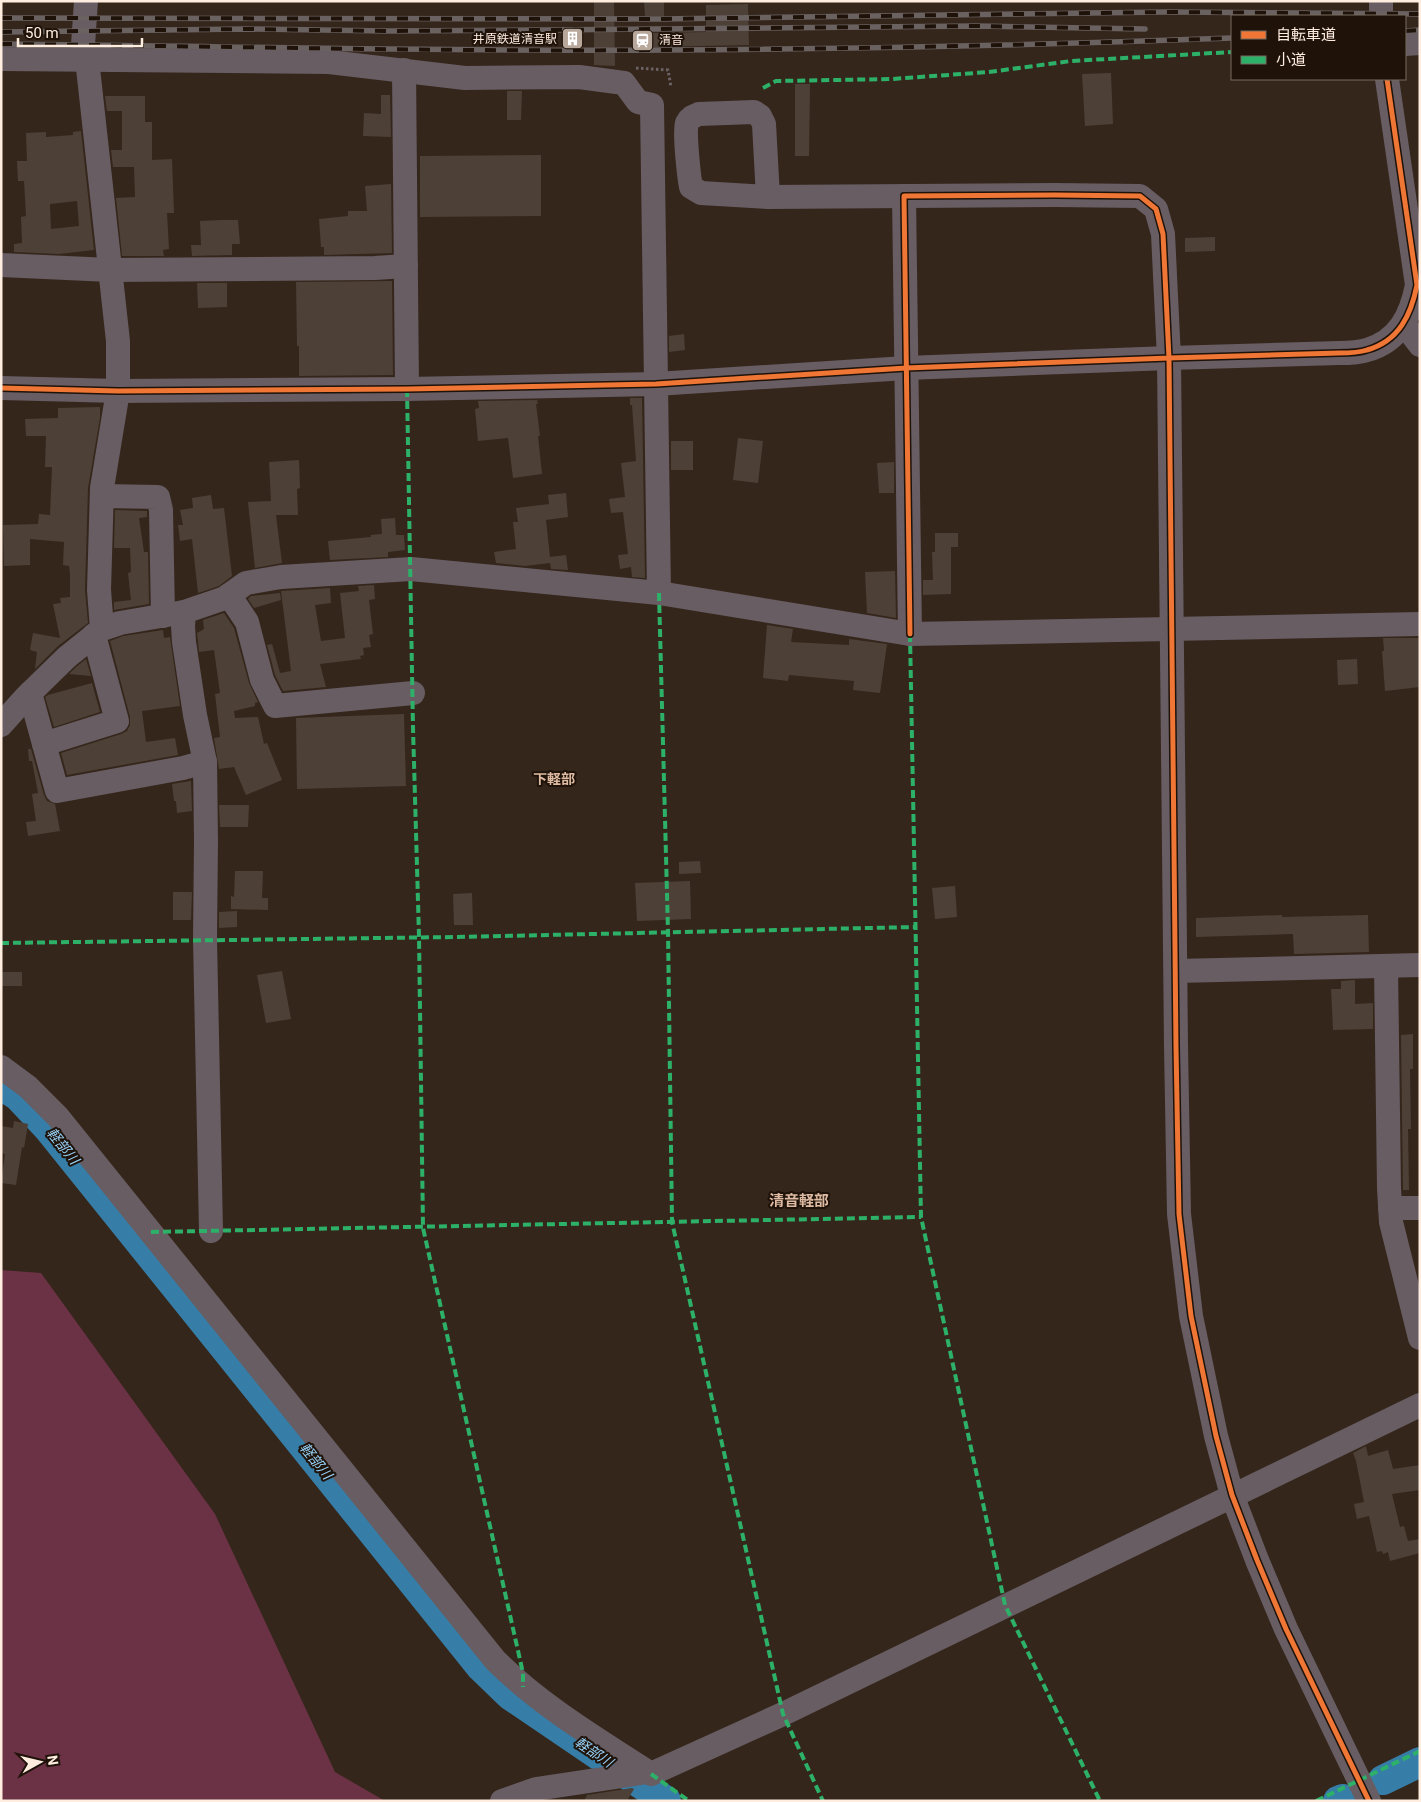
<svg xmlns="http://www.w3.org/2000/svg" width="1421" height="1802" font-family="Roboto,'Noto Sans JP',sans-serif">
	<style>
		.green { fill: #6b3245 }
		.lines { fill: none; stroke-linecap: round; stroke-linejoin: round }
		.river { stroke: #367ea7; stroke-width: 30 }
		.building { fill: #4d4037; fill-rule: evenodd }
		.path { stroke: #6c6366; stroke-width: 3; stroke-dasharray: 2.5 2.5; stroke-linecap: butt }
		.minor { stroke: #675d63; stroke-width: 24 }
		.rail-casing { stroke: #6a6161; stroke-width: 5.5 }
		.rail { stroke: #1e1209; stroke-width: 4; stroke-dasharray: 11; stroke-linecap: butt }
		.quiet { stroke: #2db169; stroke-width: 4; stroke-dasharray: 8 4; stroke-linecap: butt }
		.cycleway-casing { stroke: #1e1209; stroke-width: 8 }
		.cycleway { stroke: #f07635; stroke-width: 5 }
		.labels { text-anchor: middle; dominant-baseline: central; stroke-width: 4; stroke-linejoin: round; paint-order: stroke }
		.poi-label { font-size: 12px; fill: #ffede0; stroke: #1e1209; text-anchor: end }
		.neighbourhood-label { font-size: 14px; font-weight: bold; fill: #debba2; stroke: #1e1209 }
		.water-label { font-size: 14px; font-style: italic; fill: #96d1f7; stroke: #1e1209 }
		.quarter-label { font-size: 15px; font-weight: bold; fill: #debba2; stroke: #1e1209 }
	</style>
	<rect width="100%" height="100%" fill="#35261b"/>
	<polygon class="green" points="1,1270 41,1273 215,1514 335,1772 385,1801 1,1801"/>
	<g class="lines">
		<g class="river">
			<polyline points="1,1085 18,1096 49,1129 481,1667 510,1695 666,1801"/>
			<polyline points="1383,1780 1420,1762"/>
			<polyline points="1338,1801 1343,1799"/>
		</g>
	</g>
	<g class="building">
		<polygon points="594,1 614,1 615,66 594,65"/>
		<polygon points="644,1 664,1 664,16 645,16"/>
		<polygon points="748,4 749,45 652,47 652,33 706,32 706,5"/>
		<polygon points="1111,73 1113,124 1085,126 1082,74"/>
		<polygon points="795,84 810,84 809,156 795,156"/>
		<polygon points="507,91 522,91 521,120 507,120"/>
		<polygon points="381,95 390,95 391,137 363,136 364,113 381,114"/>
		<polygon points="105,96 145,96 145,122 152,122 152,160 172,159 174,213 167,213 169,249 163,250 164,256 122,256 116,198 135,197 134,167 113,167 111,150 122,150 122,111 107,111"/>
		<path d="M81 131 94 250 59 254 14 252V244L22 243 21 217 26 216 24 181H18L17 161H27L26 133 46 132V137L73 135V132ZM77 201 79 226 51 229 50 204Z"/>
		<polygon points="541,155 541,216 420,217 420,156"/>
		<polygon points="391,184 392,253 324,255 324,247 321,247 319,219 348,216 348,211 367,211 365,186"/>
		<polygon points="220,220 238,220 240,244 232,244 232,255 192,256 191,245 201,245 200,221"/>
		<polygon points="1215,237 1215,251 1185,252 1185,238"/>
		<polygon points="392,281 393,375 299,376 299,346 297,346 296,282"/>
		<polygon points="197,283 227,283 227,307 198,308"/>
		<polygon points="684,334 685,350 669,352 669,336"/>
		<polygon points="630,398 642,398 645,578 632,577 631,567 620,569 618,555 628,554 623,512 611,513 609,499 625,497 621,463 636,461 632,405 630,405"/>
		<polygon points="537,400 538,404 536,404 540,436 538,436 542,474 513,478 508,438 478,441 475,409 479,408 478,401"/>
		<polygon points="100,407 100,418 88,488 85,590 88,623 58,646 35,669 37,652 30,650 33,633 60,638 53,604 61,603 60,598 70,597 70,574 69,566 63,565 64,542 30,539 30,565 4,566 3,525 38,524 39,514 50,515 52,467 45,467 46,436 26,436 25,419 58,418 58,408"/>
		<polygon points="738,438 763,441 758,483 733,480"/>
		<rect x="671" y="441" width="22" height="29"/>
		<polygon points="299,460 300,488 297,489 298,515 276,515 282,563 255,568 248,502 271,501 269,462"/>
		<polygon points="894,462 894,493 879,493 877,463"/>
		<polygon points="566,493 568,517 546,520 550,557 566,555 568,570 551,569 550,563 525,566 496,563 494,552 516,549 513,522 518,522 516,508 549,504 548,495"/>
		<polygon points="211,495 213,509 224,508 232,576 219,586 198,593 192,539 180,541 178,525 183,525 180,510 193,508 192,498"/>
		<polygon points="115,510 147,511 147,517 139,518 144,552 148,552 149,604 114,610 114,602 131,600 128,573 131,572 130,548 114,548"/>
		<polygon points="395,518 396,535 404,535 405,550 388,552 388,557 330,560 328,541 371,537 371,535 382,534 381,519"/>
		<polygon points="935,533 958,533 958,547 951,547 951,594 923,595 923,580 933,580 932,552 935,552"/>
		<polygon points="895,571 896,618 867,613 865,572"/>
		<polygon points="374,585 375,599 369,600 373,634 369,635 371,647 363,648 364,655 360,656 361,659 320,664 326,687 283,691 275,675 267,645 272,644 280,673 291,671 281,591 330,588 331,603 315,605 321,641 345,638 340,593 359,591 358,586"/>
		<polygon points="280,593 281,600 254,608 248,599 251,596"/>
		<polygon points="224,613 234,628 249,683 258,702 255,703 255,706 234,711 235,718 258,717 264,744 267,743 282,780 246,795 234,767 219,769 214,738 220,737 215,694 220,693 214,650 199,652 198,641 197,633 204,629 203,620"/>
		<polygon points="767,625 793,629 791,642 849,645 849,639 887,644 880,693 853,690 854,681 789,675 788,681 763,678"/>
		<polygon points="163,630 164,638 170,637 180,706 142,711 146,742 175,738 178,755 67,775 61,753 121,734 127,731 130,725 130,717 110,641 123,636"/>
		<polygon points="1383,638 1420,638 1420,687 1385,691 1382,651 1384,651"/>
		<polygon points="86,659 91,676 69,674 76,667"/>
		<polygon points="1357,659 1358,684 1338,685 1337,660"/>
		<polygon points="92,683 100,712 54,727 45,697 48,695"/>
		<polygon points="404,714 406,786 297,789 296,718"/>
		<polygon points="28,749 31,749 44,795 47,801 55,804 60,831 28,836 26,822 36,821 32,794 38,793 32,761 29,761"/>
		<polygon points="191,781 192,811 177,813 176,801 174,801 172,784"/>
		<polygon points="219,805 249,805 248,827 220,827"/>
		<polygon points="700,861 701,873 679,874 679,862"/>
		<polygon points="235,871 263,871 262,898 268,898 268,910 231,909 231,896 234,897"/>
		<polygon points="690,881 691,919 637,921 635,883"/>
		<polygon points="955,886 957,917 935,919 932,888"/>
		<polygon points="173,892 192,892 191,920 173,920"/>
		<polygon points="472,893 473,925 454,925 453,894"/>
		<polygon points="237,911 237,927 219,928 219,912"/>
		<polygon points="1282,915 1282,917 1368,915 1369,952 1294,954 1293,934 1196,937 1196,918"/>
		<polygon points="282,971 291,1019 266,1023 257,975"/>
		<rect x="1" y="972" width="21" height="14"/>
		<polygon points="1355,980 1355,1004 1373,1003 1373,1029 1333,1030 1331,989 1341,989 1341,981"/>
		<polygon points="1413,1034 1413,1069 1410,1069 1411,1129 1408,1129 1409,1190 1403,1190 1401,1035"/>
		<polygon points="14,1121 28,1124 24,1148 22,1147 16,1185 1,1183 5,1154 1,1153 1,1126 13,1128"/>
		<polygon points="1366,1446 1368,1456 1388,1450 1393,1469 1420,1465 1420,1490 1392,1494 1400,1527 1404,1526 1408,1541 1420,1539 1420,1553 1390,1561 1388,1552 1383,1554 1382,1551 1377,1552 1369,1516 1357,1519 1354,1504 1364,1502 1356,1461 1353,1453"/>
		<polygon points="632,1788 634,1789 628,1799 631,1801 584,1801 587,1795"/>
	</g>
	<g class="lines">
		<polyline class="path" points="636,68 668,70 671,87"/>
		<g class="minor">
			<polyline points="86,1 83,45 87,59 118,341 118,391 102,488 99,590 102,629"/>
			<polyline points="1381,1 1381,16"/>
			<polyline points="1405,44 1420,43"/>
			<polyline points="1,59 329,62 465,78 579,77 624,83 638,102 652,105 659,593"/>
			<polyline points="404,70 407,389"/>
			<polyline points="904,196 910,634"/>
			<polyline points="1,265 110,270 375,268 406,266"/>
			<polyline points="1404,324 1420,345"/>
			<path d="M1 388 118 391 407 389 656 384 906 368 1169 358 1163 234 1156 209 1140 196 1055 195 768 197 701 193 691 187C689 177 684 132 687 123 690 117 694 116 699 114L754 112 760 116 764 124 768 197"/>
			<polyline points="102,496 158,497 161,510 163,616"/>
			<polyline points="229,595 247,622 262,680 275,706 413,693"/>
			<polyline points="184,612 183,626 184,642 195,715 205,762 206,840 205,939 211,1231"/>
			<polyline points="30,693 57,791 183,768 205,762"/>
			<polyline points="1,725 26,697 67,657 102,629 120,623 184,612 225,598 246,583 281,577 411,569 659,593 910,634 1420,624"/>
			<polyline points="44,744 117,721 94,635"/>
			<polyline points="1386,966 1389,1188 1391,1222 1420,1338"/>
			<polyline points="1176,971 1420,965"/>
			<path d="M1 1067 28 1087 58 1117 495 1660C541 1706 597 1739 651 1774L783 1714 1420 1405"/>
			<polyline points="1390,1208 1420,1208"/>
			<polyline points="502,1801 536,1789 616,1777 641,1773 644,1770"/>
			<path d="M1369 1801 1286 1629 1257 1560 1232 1495 1216 1436 1191 1316 1179 1214 1176 1046 1169 358 1339 353C1348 353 1358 353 1367 350 1399 341 1411 315 1417 285L1387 79"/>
		</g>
		<defs>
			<g id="rail">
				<polyline points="1,18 661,19 1166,12 1420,14"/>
				<polyline points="1405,31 1420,30"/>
				<polyline points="1,32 246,29 387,31 546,30 976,26 1145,29"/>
				<path d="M1 44C222 46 443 52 663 50 853 49 1043 45 1232 38"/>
			</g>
		</defs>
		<use href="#rail" class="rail-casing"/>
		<use href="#rail" class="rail"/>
		<g class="quiet">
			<polyline points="763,88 776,81 892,79 989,72 1071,61 1232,52"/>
			<polyline points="407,389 413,728 419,936 423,1228 523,1673 523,1687"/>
			<polyline points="659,593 668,931 672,1222 783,1714 823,1801"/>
			<polyline points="910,634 921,1217 1005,1605 1100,1801"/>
			<polyline points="1,943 455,937 915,927"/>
			<polyline points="151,1232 921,1217"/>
			<polyline points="651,1774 689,1801"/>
			<polyline points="1316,1801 1420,1751"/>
		</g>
		<defs>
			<g id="cycleway">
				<polyline points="1,388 118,391 407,389 656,384 906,368 1169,358 1163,234 1156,209 1140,196 1055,195 904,196 910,634"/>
				<path d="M1369 1801 1286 1629 1257 1560 1232 1495 1216 1436 1191 1316 1179 1214 1176 1046 1169 358 1339 353C1348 353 1358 353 1367 350 1399 341 1411 315 1417 285L1387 79"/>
			</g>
		</defs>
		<use href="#cycleway" class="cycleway-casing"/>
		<use href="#cycleway" class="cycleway"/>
	</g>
	<defs>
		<symbol id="building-square" viewBox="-11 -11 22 22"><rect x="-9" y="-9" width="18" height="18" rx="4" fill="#b8a79b" stroke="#1e1209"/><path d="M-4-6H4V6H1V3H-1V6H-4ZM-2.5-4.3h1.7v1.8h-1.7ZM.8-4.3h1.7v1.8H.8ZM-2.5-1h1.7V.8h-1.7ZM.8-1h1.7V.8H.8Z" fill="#fff"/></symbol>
		<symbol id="station-square" viewBox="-11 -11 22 22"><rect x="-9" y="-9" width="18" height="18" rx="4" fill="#b8a79b" stroke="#1e1209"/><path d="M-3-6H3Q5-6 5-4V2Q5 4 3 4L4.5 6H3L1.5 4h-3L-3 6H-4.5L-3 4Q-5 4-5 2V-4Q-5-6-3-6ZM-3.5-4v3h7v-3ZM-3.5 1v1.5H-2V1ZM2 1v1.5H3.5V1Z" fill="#fff"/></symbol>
	</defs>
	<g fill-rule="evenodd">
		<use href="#building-square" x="560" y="26" width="25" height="25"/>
		<use href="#station-square" x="630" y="28" width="25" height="25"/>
	</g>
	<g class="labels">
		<g class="poi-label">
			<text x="557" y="39">井原鉄道清音駅</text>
			<text x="659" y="40" text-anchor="start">清音</text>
		</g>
		<g class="neighbourhood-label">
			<text x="554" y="779">下軽部</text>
		</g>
		<g class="water-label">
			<text transform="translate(63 1146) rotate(51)">軽部川</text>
			<text transform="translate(316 1461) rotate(51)">軽部川</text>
			<text transform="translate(594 1752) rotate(34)">軽部川</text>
		</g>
		<g class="quarter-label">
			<text x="799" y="1201">清音軽部</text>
		</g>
	</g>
	<rect width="1421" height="1802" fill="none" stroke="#ffede0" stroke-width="5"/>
	<rect x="1231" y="15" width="175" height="65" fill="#1e1209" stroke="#786a5f"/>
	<rect x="1241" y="31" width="25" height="8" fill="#f07635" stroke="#786a5f"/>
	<text x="1276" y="40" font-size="15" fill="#ffede0">自転車道</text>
	<rect x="1241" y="56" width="25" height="8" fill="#2db169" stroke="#786a5f"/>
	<text x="1276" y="65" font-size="15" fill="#ffede0">小道</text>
	<g transform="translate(40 1762) rotate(82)" stroke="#1e1209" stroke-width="4" paint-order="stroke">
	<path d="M0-4L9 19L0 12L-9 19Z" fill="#ffede0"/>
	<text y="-8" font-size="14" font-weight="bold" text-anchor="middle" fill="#ffede0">N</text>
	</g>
	<path d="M18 38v8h124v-8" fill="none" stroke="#ffede0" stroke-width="2.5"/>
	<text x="25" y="38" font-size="15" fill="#ffede0" stroke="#1e1209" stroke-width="4" paint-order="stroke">50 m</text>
</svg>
